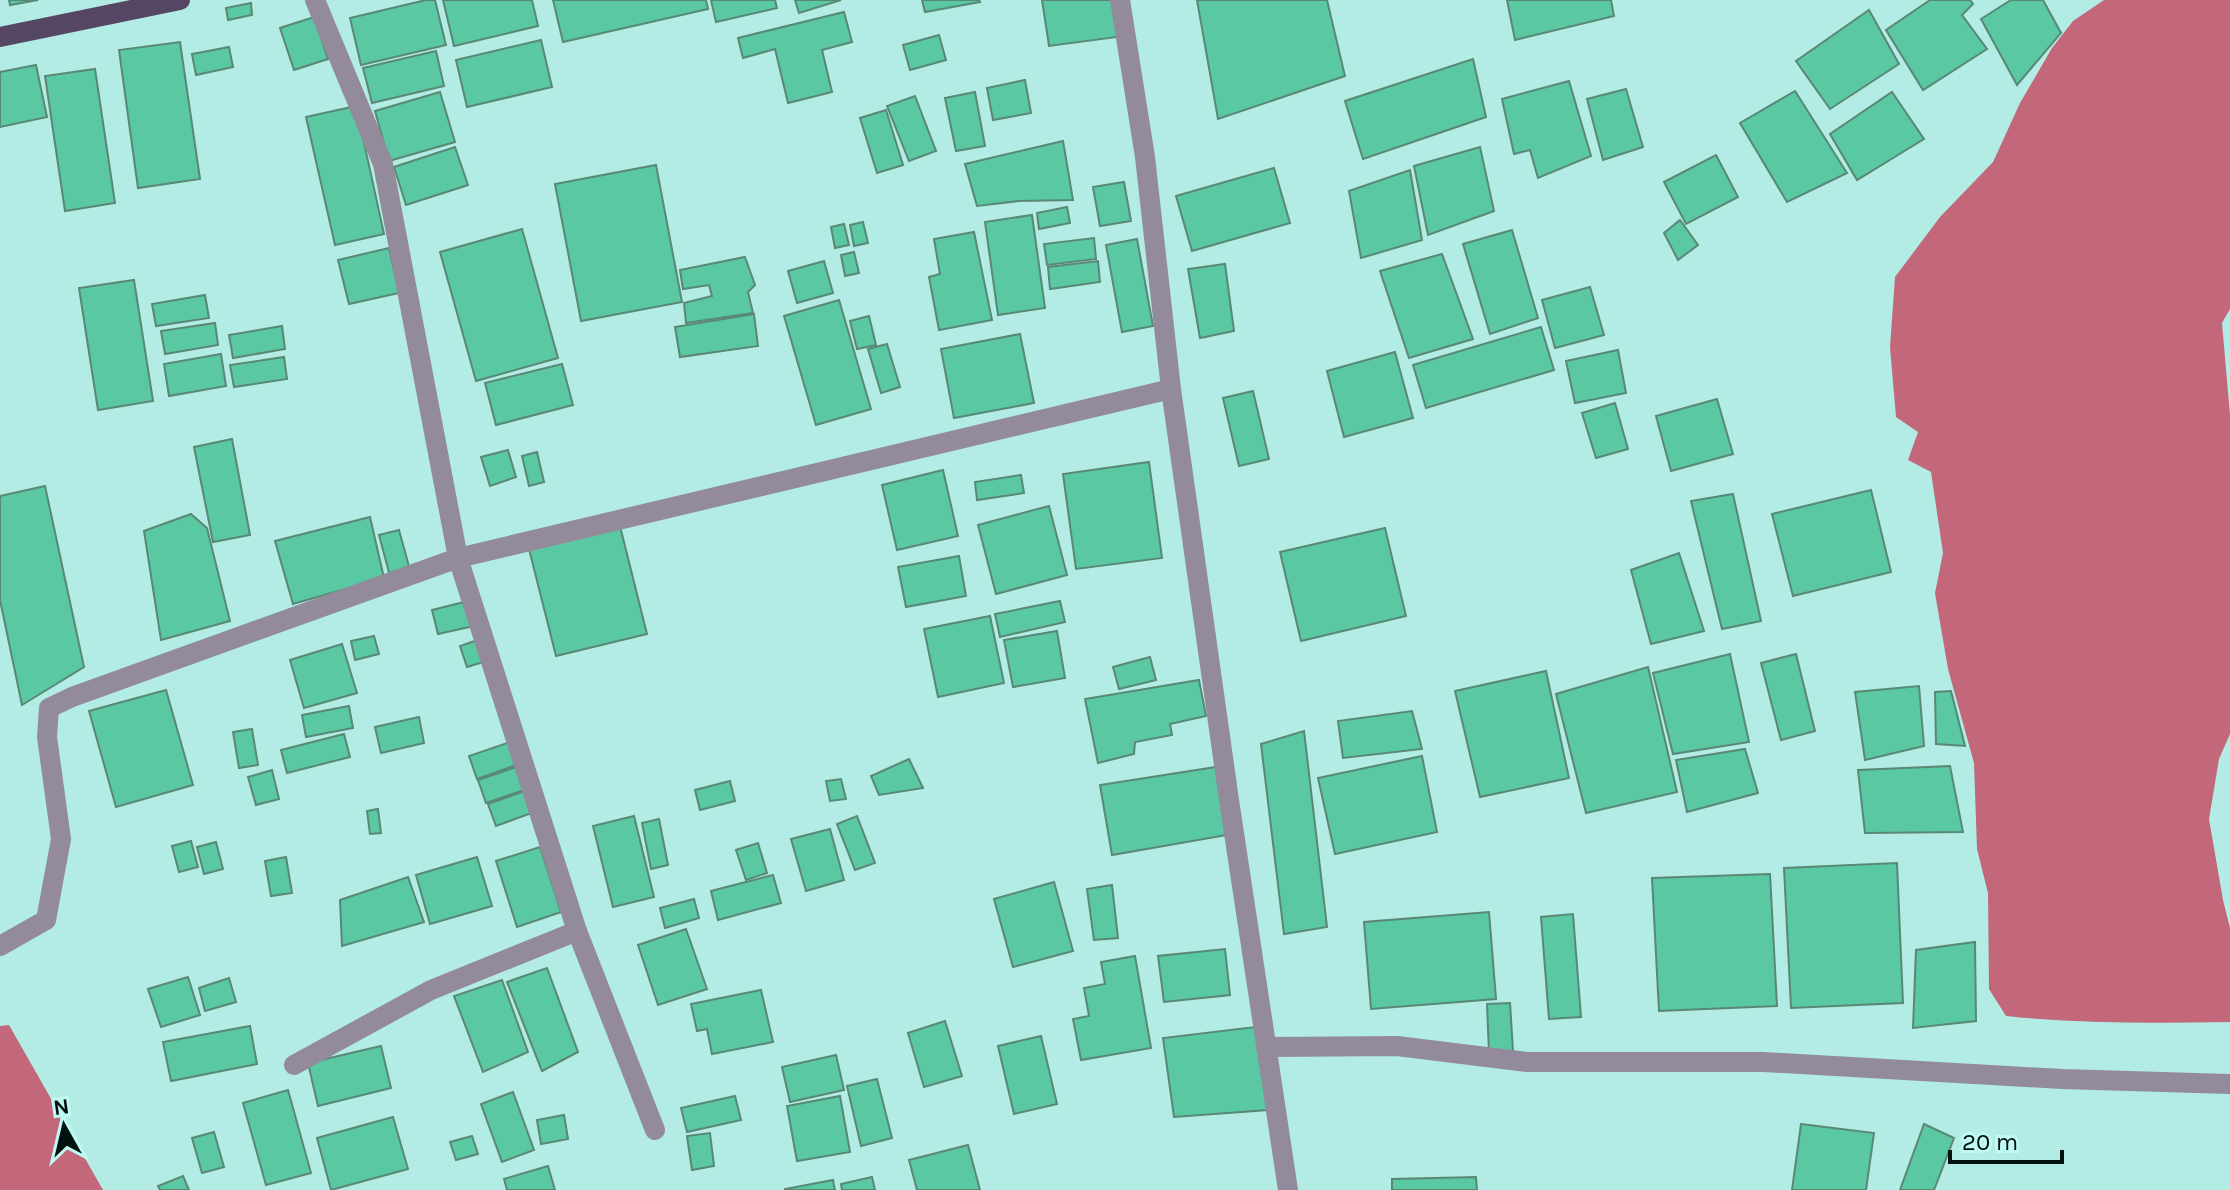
<svg xmlns="http://www.w3.org/2000/svg" width="2230" height="1190" font-family="Karla,sans-serif">
	<style>
		.water { fill: #c3687b }
		.building { fill: #5ac8a2; stroke: #598875; stroke-width: 2 }
		.lines { fill: none; stroke-linecap: round; stroke-linejoin: round }
		.street { stroke: #938b9c; stroke-width: 20 }
		.primary { stroke: #554763; stroke-width: 20 }
	</style>
	<rect width="100%" height="100%" fill="#b2ece5"/>
	<g class="water">
		<path d="M2104 0H2230V309L2222 323 2230 415V734L2219 759 2209 819 2223 900 2230 928V1022C2155 1023 2080 1024 2006 1016L1989 989 1988 893 1977 849 1974 763 1948 669 1935 593 1943 553 1931 472 1908 460 1918 432 1896 417 1890 347 1895 277 1940 217 1993 162 2020 103 2052 48 2073 21Z"/>
		<polygon points="9,1025 103,1190 0,1190 0,1026"/>
	</g>
	<g class="building">
		<polygon points="9,0 38,0 10,5"/>
		<polygon points="426,0 435,0 446,45 361,65 350,18"/>
		<polygon points="443,0 532,0 538,26 454,46"/>
		<polygon points="553,0 706,0 708,9 563,42"/>
		<polygon points="711,0 775,0 777,8 716,22"/>
		<polygon points="795,0 841,0 799,13"/>
		<polygon points="922,0 979,0 980,2 925,12"/>
		<polygon points="1042,0 1113,0 1117,37 1049,46"/>
		<polygon points="1197,0 1327,0 1345,76 1218,119"/>
		<polygon points="1507,0 1611,0 1614,16 1515,40"/>
		<polygon points="1930,0 1970,0 1973,4 1962,15 1987,49 1923,90 1886,30"/>
		<polygon points="2011,0 2043,0 2061,33 2017,85 1981,19"/>
		<polygon points="251,3 252,15 228,20 226,8"/>
		<polygon points="1869,10 1899,64 1830,109 1796,61"/>
		<polygon points="844,12 852,42 822,50 832,92 788,103 775,49 743,58 738,38"/>
		<polygon points="314,17 328,59 294,70 280,28"/>
		<polygon points="939,35 946,60 910,70 903,45"/>
		<polygon points="541,40 552,87 467,107 456,60"/>
		<polygon points="180,42 200,179 138,188 119,50"/>
		<polygon points="229,47 233,67 196,75 192,54"/>
		<polygon points="436,51 444,86 372,103 363,68"/>
		<polygon points="1473,59 1486,117 1363,159 1345,101"/>
		<polygon points="36,65 47,117 0,127 0,72"/>
		<polygon points="95,69 115,203 65,211 45,76"/>
		<polygon points="1025,80 1031,113 993,120 987,88"/>
		<polygon points="1569,81 1591,156 1538,178 1530,150 1514,154 1502,99"/>
		<polygon points="1626,89 1643,147 1603,160 1587,99"/>
		<polygon points="1795,91 1847,173 1787,202 1740,123"/>
		<polygon points="440,92 455,142 389,161 375,111"/>
		<polygon points="975,92 985,146 956,151 945,98"/>
		<polygon points="1892,92 1924,139 1857,180 1830,134"/>
		<polygon points="915,96 936,151 909,161 887,106"/>
		<polygon points="356,106 384,234 335,245 306,117"/>
		<polygon points="886,110 903,165 877,173 860,118"/>
		<polygon points="1063,141 1073,200 1019,201 977,206 965,164"/>
		<polygon points="455,147 468,185 406,205 394,167"/>
		<polygon points="1480,147 1494,211 1428,235 1414,166"/>
		<polygon points="1716,155 1738,197 1686,224 1664,182"/>
		<polygon points="656,165 682,302 581,321 555,184"/>
		<polygon points="1274,168 1290,223 1192,251 1176,196"/>
		<polygon points="1410,170 1422,240 1361,258 1349,191"/>
		<polygon points="1124,182 1131,221 1100,226 1093,187"/>
		<polygon points="1067,207 1070,223 1039,229 1037,213"/>
		<polygon points="1032,215 1045,308 998,315 985,222"/>
		<polygon points="1680,220 1698,245 1678,260 1664,233"/>
		<polygon points="863,222 868,243 854,246 850,225"/>
		<polygon points="844,224 849,245 835,248 831,227"/>
		<polygon points="522,229 558,358 476,381 440,252"/>
		<polygon points="1512,230 1538,318 1490,334 1463,244"/>
		<polygon points="974,232 992,320 939,330 929,277 940,274 934,239"/>
		<polygon points="1094,238 1096,259 1047,265 1044,244"/>
		<polygon points="1137,239 1153,326 1122,332 1106,245"/>
		<polygon points="389,248 399,293 349,304 338,260"/>
		<polygon points="854,252 859,273 845,276 841,255"/>
		<polygon points="1442,254 1473,339 1409,358 1380,271"/>
		<polygon points="745,257 755,285 748,292 753,313 686,323 684,303 712,296 709,285 683,289 680,270"/>
		<polygon points="824,261 833,293 797,303 788,271"/>
		<polygon points="1098,261 1100,282 1050,289 1048,267"/>
		<polygon points="1225,264 1234,331 1200,338 1188,269"/>
		<polygon points="134,280 153,401 98,410 79,288"/>
		<polygon points="1590,287 1604,335 1555,348 1542,300"/>
		<polygon points="205,295 209,318 156,326 152,304"/>
		<polygon points="839,300 871,409 816,425 784,316"/>
		<polygon points="754,314 758,346 680,357 675,327"/>
		<polygon points="869,316 876,345 857,349 850,321"/>
		<polygon points="215,323 218,345 165,354 161,331"/>
		<polygon points="282,326 285,349 233,358 229,335"/>
		<polygon points="1541,327 1554,370 1426,408 1413,365"/>
		<polygon points="1020,334 1034,403 954,418 941,349"/>
		<polygon points="887,344 900,387 881,393 868,349"/>
		<polygon points="1618,350 1626,393 1575,403 1566,361"/>
		<polygon points="1395,352 1413,418 1344,437 1327,371"/>
		<polygon points="221,354 226,386 169,396 164,364"/>
		<polygon points="284,357 287,379 234,387 230,365"/>
		<polygon points="562,364 573,405 496,425 485,383"/>
		<polygon points="1253,391 1269,459 1239,466 1223,398"/>
		<polygon points="1717,399 1733,454 1671,471 1656,416"/>
		<polygon points="1615,403 1628,449 1596,458 1582,413"/>
		<polygon points="232,439 250,535 213,542 194,447"/>
		<polygon points="508,450 516,477 490,486 481,457"/>
		<polygon points="537,452 544,482 529,486 522,456"/>
		<polygon points="1149,462 1162,558 1076,569 1063,474"/>
		<polygon points="943,470 958,536 897,550 882,485"/>
		<polygon points="1021,475 1024,493 977,500 975,482"/>
		<polygon points="45,486 84,667 22,705 0,600 0,496"/>
		<polygon points="1871,490 1891,572 1793,596 1772,514"/>
		<polygon points="1733,494 1761,621 1722,629 1691,501"/>
		<polygon points="1049,506 1067,575 996,594 978,525"/>
		<polygon points="191,514 207,528 230,621 161,640 144,531"/>
		<polygon points="370,517 384,578 293,604 275,541"/>
		<polygon points="620,526 647,634 556,656 529,549"/>
		<polygon points="1385,528 1406,616 1301,641 1280,552"/>
		<polygon points="399,530 410,570 390,576 379,535"/>
		<polygon points="1679,553 1704,631 1651,644 1631,570"/>
		<polygon points="959,556 966,596 906,607 898,567"/>
		<polygon points="468,601 474,626 438,634 432,610"/>
		<polygon points="1060,601 1065,622 1000,637 995,614"/>
		<polygon points="990,616 1004,683 938,697 924,629"/>
		<polygon points="1057,631 1065,678 1013,687 1004,640"/>
		<polygon points="374,636 379,654 355,660 351,641"/>
		<polygon points="480,639 487,661 467,667 460,646"/>
		<polygon points="342,644 357,693 304,708 290,660"/>
		<polygon points="1730,654 1749,742 1673,754 1653,673"/>
		<polygon points="1796,654 1815,731 1781,740 1761,663"/>
		<polygon points="1150,657 1156,680 1119,689 1113,667"/>
		<polygon points="1648,667 1677,792 1586,813 1556,694"/>
		<polygon points="1546,671 1569,778 1480,797 1455,691"/>
		<polygon points="1199,680 1206,716 1170,724 1172,735 1135,742 1134,754 1098,763 1085,699"/>
		<polygon points="1919,686 1924,746 1865,760 1855,692"/>
		<polygon points="166,690 193,785 116,807 89,711"/>
		<polygon points="1951,691 1965,746 1936,744 1935,692"/>
		<polygon points="349,706 353,728 306,737 302,715"/>
		<polygon points="1412,711 1422,749 1343,758 1338,721"/>
		<polygon points="419,717 424,743 381,753 375,727"/>
		<polygon points="252,729 258,765 239,768 233,732"/>
		<polygon points="1304,731 1327,927 1284,934 1261,744"/>
		<polygon points="344,734 350,757 287,773 281,750"/>
		<polygon points="510,742 519,764 477,779 469,756"/>
		<polygon points="1745,749 1758,793 1687,812 1676,760"/>
		<polygon points="1422,756 1437,832 1335,854 1318,778"/>
		<polygon points="909,759 923,788 879,795 871,776"/>
		<polygon points="519,766 527,789 486,803 478,780"/>
		<polygon points="1950,766 1963,832 1865,833 1858,770"/>
		<polygon points="1216,767 1227,835 1112,855 1100,785"/>
		<polygon points="272,770 279,799 256,805 248,777"/>
		<polygon points="841,779 846,799 830,801 826,781"/>
		<polygon points="730,781 735,801 700,810 695,790"/>
		<polygon points="530,789 537,811 496,826 488,804"/>
		<polygon points="378,809 381,833 370,834 367,811"/>
		<polygon points="634,816 654,897 613,907 593,826"/>
		<polygon points="857,816 875,863 855,870 837,824"/>
		<polygon points="659,819 668,865 651,869 642,823"/>
		<polygon points="830,829 844,880 806,891 791,839"/>
		<polygon points="191,841 198,867 179,872 172,846"/>
		<polygon points="216,842 223,869 204,874 197,847"/>
		<polygon points="758,843 767,873 746,880 736,850"/>
		<polygon points="540,847 561,912 517,927 496,861"/>
		<polygon points="286,857 292,893 271,896 265,861"/>
		<polygon points="477,857 492,906 430,924 416,875"/>
		<polygon points="1897,863 1903,1003 1791,1008 1784,868"/>
		<polygon points="1770,874 1777,1006 1659,1011 1652,878"/>
		<polygon points="773,875 781,903 718,920 711,891"/>
		<polygon points="408,877 424,922 342,946 340,900"/>
		<polygon points="1054,882 1073,951 1013,967 994,899"/>
		<polygon points="1112,885 1118,938 1094,940 1087,889"/>
		<polygon points="694,899 699,918 665,928 660,908"/>
		<polygon points="1489,912 1496,999 1371,1009 1364,922"/>
		<polygon points="1573,914 1581,1017 1549,1019 1541,917"/>
		<polygon points="686,929 707,989 658,1005 638,945"/>
		<polygon points="1975,942 1976,1021 1913,1028 1916,950"/>
		<polygon points="1225,949 1230,995 1164,1002 1158,956"/>
		<polygon points="1135,956 1151,1048 1081,1060 1073,1019 1089,1016 1084,988 1105,984 1101,962"/>
		<polygon points="547,968 578,1052 542,1071 507,982"/>
		<polygon points="188,977 200,1015 161,1027 148,989"/>
		<polygon points="229,978 236,1002 205,1011 199,988"/>
		<polygon points="502,980 528,1052 483,1072 454,996"/>
		<polygon points="761,990 773,1042 712,1054 707,1029 697,1031 691,1004"/>
		<polygon points="1510,1003 1513,1051 1489,1053 1487,1004"/>
		<polygon points="945,1021 962,1076 924,1087 908,1033"/>
		<polygon points="250,1026 257,1064 171,1081 163,1042"/>
		<polygon points="1255,1027 1268,1110 1174,1117 1163,1038"/>
		<polygon points="1041,1036 1057,1104 1014,1114 998,1046"/>
		<polygon points="381,1046 391,1088 318,1106 308,1063"/>
		<polygon points="836,1055 844,1090 790,1102 782,1067"/>
		<polygon points="877,1079 892,1138 861,1146 847,1086"/>
		<polygon points="288,1090 311,1173 266,1185 243,1103"/>
		<polygon points="513,1092 534,1150 502,1162 481,1104"/>
		<polygon points="735,1096 741,1120 687,1132 681,1108"/>
		<polygon points="840,1096 850,1152 797,1161 787,1106"/>
		<polygon points="564,1115 568,1139 541,1144 537,1120"/>
		<polygon points="393,1117 408,1169 331,1190 317,1138"/>
		<polygon points="1801,1124 1874,1133 1866,1190 1792,1190"/>
		<polygon points="1924,1124 1954,1138 1934,1190 1900,1190"/>
		<polygon points="214,1132 224,1167 202,1173 192,1138"/>
		<polygon points="710,1133 714,1166 692,1170 687,1136"/>
		<polygon points="472,1136 478,1154 456,1160 450,1142"/>
		<polygon points="968,1145 980,1190 917,1190 909,1160"/>
		<polygon points="548,1166 555,1190 507,1190 504,1179"/>
		<polygon points="183,1176 189,1190 160,1190 158,1186"/>
		<polygon points="872,1177 875,1190 842,1190 841,1184"/>
		<polygon points="1476,1177 1477,1190 1392,1190 1392,1179"/>
		<polygon points="833,1180 835,1190 785,1190 785,1189"/>
	</g>
	<g class="lines">
		<g class="street">
			<polyline points="315,0 383,164 458,558 577,931 655,1130"/>
			<polyline points="1120,0 1145,157 1171,389 1229,800 1288,1190"/>
			<polyline points="0,946 46,920 61,839 47,737 49,708 72,697 458,558 1171,389"/>
			<polyline points="1266,1047 1397,1046 1527,1062 1763,1062 2062,1079 2230,1084"/>
			<polyline points="294,1065 431,990 577,931"/>
		</g>
		<polyline class="primary" points="0,37 180,0"/>
	</g>
	<g transform="translate(64 1126) rotate(352)" stroke="#bff9f3" stroke-width="6" paint-order="stroke">
	<path d="M0-6L14 30L0 20L-14 30Z" fill="#00110f"/>
	<text y="-12" font-size="22" font-weight="bold" text-anchor="middle" fill="#00110f">N</text>
	</g>
	<path d="M1950 1150v12h112v-12" fill="none" stroke="#00110f" stroke-width="4"/>
	<text x="1962" y="1150" font-size="24" fill="#00110f" stroke="#bff9f3" stroke-width="6" paint-order="stroke">20 m</text>
</svg>
